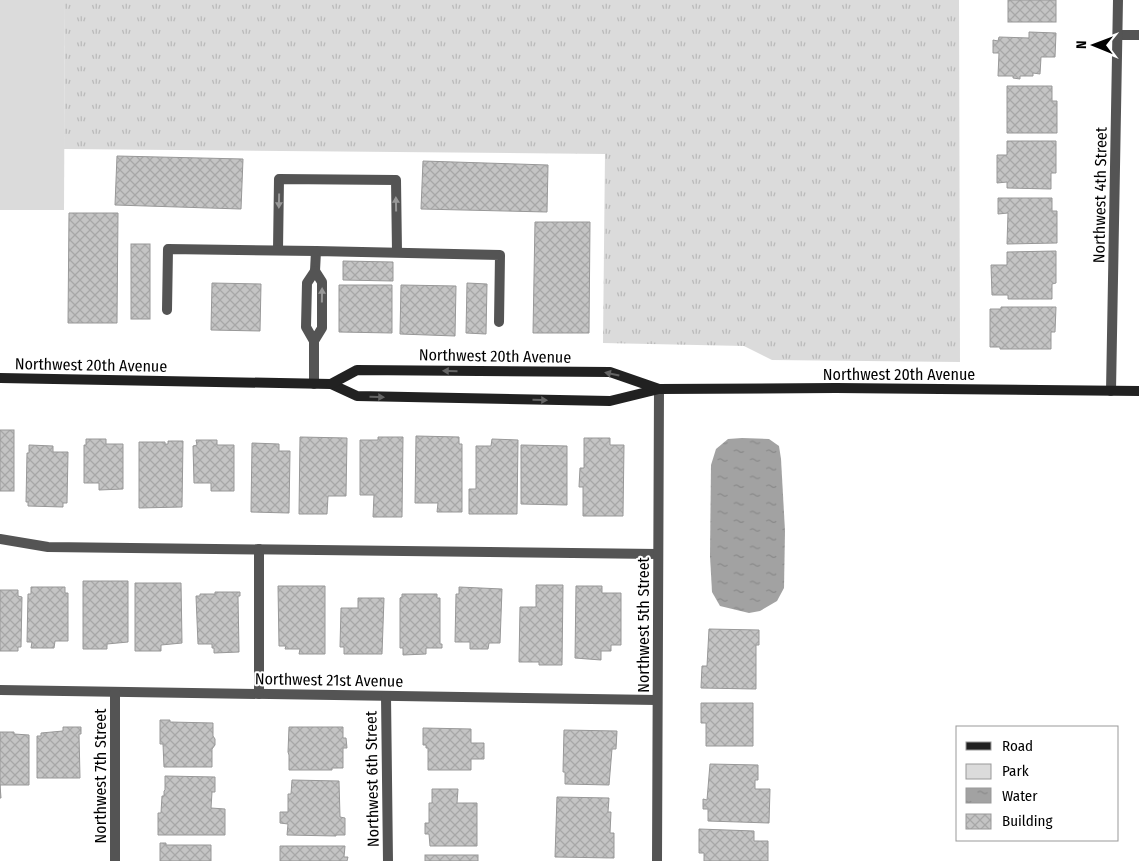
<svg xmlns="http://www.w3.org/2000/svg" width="1139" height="861" font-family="'Fira Sans Condensed',sans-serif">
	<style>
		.grass { fill: url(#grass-tufts) }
		.green { fill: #dbdbdb }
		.water { fill: url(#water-ripples) }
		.building { fill: url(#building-cross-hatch); stroke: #989898 }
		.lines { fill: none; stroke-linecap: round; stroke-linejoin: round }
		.lane { stroke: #545454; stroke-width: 10 }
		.street { stroke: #545454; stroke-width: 10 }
		.secondary { stroke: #212121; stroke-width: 10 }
		.oneway { fill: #989898 }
		.oneway2 { fill: #646464 }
		.labels { text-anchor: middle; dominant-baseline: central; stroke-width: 4; stroke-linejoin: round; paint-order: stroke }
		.street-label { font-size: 16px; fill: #000; stroke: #fff }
	</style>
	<defs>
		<pattern id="grass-tufts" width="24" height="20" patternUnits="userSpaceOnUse" patternTransform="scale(1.25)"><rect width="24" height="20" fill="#dbdbdb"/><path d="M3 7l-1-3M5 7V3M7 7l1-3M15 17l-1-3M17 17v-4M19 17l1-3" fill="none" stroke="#bababa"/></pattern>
		<pattern id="water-ripples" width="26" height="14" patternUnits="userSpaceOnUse" patternTransform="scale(1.25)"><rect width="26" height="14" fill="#a2a2a2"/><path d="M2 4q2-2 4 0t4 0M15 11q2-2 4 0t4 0" fill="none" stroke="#8a8a8a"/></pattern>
		<pattern id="building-cross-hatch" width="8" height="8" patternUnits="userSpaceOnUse" patternTransform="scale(1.25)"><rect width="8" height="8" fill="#c4c4c4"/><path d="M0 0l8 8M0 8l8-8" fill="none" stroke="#a7a7a7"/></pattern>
	</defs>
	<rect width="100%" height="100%" fill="#fff"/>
	<polygon class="grass" points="65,0 959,0 960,362 772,360 744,346 603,343 605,154 64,149"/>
	<polygon class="green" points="0,0 65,0 64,210 0,210"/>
	<polygon class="water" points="742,438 769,439 779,446 781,459 785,531 784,588 777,601 760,611 749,613 720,606 712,592 710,556 711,465 716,449 728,439"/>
	<g class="building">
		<rect x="1008" y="0" width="48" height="22"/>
		<polygon points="1029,32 1056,33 1055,57 1041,57 1040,74 1033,73 1033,76 1020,76 1020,79 1013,78 1013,76 998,76 999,53 993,53 993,40 998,41 999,37 1029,38"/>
		<polygon points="1007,86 1052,86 1052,101 1057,101 1057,133 1007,133"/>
		<polygon points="1007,141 1056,141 1056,173 1051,173 1051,189 1007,188 1007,182 997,183 997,155 1007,155"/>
		<polygon points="117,156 243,159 241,209 115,205"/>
		<polygon points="423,161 548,165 547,212 421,209"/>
		<polygon points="998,198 1052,198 1052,211 1057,211 1057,243 1007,244 1008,213 998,214"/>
		<polygon points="69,213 118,213 117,323 68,323"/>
		<polygon points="535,222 590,222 589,333 533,333"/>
		<rect x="131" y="244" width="19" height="75"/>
		<polygon points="1056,251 1056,283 1052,284 1052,299 1008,299 1008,295 992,295 991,265 1007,265 1007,252"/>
		<polygon points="343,261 393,262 393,281 343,280"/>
		<polygon points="212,283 261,284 260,331 211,330"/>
		<polygon points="467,283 487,284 486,334 466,333"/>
		<polygon points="339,285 392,285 392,333 339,332"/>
		<polygon points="401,285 456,286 455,336 400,334"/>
		<polygon points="1001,307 1056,307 1055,332 1051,332 1051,349 1000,349 1000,347 990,347 990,309 1001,309"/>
		<rect x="0" y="430" width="14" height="61"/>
		<polygon points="416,436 459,437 459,444 462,444 462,512 437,512 438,503 415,503"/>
		<polygon points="300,437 347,438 346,496 328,496 327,514 299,514"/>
		<polygon points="378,437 403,437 402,517 373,517 374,495 360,495 360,440 378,440"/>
		<polygon points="584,438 610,438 610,445 624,445 623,516 583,516 583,487 579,487 580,468 584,468"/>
		<polygon points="86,439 106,439 106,444 123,444 123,489 99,490 99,483 84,483 84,445 86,445"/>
		<polygon points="492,439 518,440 517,514 469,514 469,489 476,489 476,446 491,446"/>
		<polygon points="196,440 217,440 217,445 234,445 234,491 211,491 211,483 194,483 193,446 197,445"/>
		<polygon points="168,441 183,441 182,507 139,508 139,442 165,442 165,444 168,444"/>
		<polygon points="252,443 279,444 279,451 290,451 289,513 251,512"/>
		<polygon points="29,445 53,446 53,452 68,452 67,503 63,503 63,507 28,506 28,502 26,502 27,453 29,453"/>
		<polygon points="521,445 567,446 567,505 521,504"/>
		<polygon points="83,581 128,581 128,642 107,644 107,649 83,649"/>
		<polygon points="135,583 181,583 182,643 161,645 161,651 135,651"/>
		<polygon points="536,585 563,585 562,665 539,665 539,662 519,662 520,607 536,607"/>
		<polygon points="278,586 325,586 325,654 299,654 300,649 285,649 286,646 279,646"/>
		<polygon points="576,586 602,586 602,593 621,593 621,645 611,645 611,651 601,651 601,660 575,658"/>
		<polygon points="31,587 65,587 65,593 68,593 68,641 55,641 54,648 31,648 32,642 27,642 28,594 31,594"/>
		<polygon points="459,587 502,589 500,643 489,643 488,649 470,649 470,642 455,642 456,594 459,594"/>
		<polygon points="0,590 18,590 18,596 22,597 21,647 18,647 18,651 0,651"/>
		<polygon points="215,592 240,592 240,596 238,596 239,652 214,653 214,648 212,648 212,644 198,644 196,596 200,596 200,594 215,594"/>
		<polygon points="402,594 437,594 437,598 440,598 440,644 442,644 442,648 426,648 426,654 403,655 403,648 400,648 400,598 402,597"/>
		<polygon points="358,598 384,598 382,654 344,654 344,647 340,647 341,608 358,608"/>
		<polygon points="709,629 759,630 759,645 756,645 756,689 701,688 702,666 707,666"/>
		<polygon points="701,703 753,703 753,746 706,746 706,723 701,723"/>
		<polygon points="160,720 170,720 170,722 213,723 213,736 215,739 215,745 212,749 212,767 164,767 163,744 160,744"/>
		<polygon points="63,727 81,727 81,734 79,734 80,778 37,778 37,736 41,736 41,733 63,731"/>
		<polygon points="289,727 343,727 343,738 346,738 347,748 343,748 343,768 332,768 332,770 289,770 289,755 288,752"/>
		<polygon points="423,728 471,729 471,743 484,743 484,759 471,759 471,770 428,770 428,748 426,748 426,745 423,745"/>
		<polygon points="564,730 617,731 616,749 612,749 609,785 565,784 565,772 563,772"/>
		<polygon points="0,732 14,732 14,734 29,735 29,785 0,785 1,798 0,798"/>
		<polygon points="710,764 758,765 758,780 755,780 755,789 770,789 769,823 708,821 708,809 703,809 703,799 707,800"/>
		<polygon points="165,776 215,777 215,792 212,792 211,808 225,809 225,835 158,835 158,813 161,813 162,796 164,796 164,791 165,790"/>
		<polygon points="292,780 339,781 340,817 345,818 345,835 336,835 336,836 287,835 288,824 280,823 280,812 288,812 288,794 291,794"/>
		<polygon points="432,789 458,789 457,803 477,803 477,846 430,846 429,834 425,834 425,823 429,823 429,803 432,803"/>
		<polygon points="557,797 609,798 608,812 611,812 610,833 614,833 614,858 555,857"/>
		<polygon points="699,829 754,831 754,841 768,841 768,861 704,861 704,853 699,853"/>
		<polygon points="160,843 166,843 166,845 211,845 211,861 160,861"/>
		<polygon points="280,846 345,846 344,857 348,857 347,861 280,861"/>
		<rect x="425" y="855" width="53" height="6"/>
	</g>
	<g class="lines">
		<g class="lane">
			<polyline points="278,250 279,179 396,180 397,252"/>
			<polyline points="315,271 316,251 500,255 499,322"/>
			<polyline points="167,310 168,249 316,251"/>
			<polyline points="314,384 314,341 322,328 322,282 315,271 307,283 306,327 314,341"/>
		</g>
		<g class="street">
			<polyline points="1118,35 1139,35"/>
			<polyline points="1111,391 1118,0"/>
			<polyline points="0,539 48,547 658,554"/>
			<polyline points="0,690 657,700"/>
			<polyline points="259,694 259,549"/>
			<polyline points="386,696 388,861"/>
			<polyline points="115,861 115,692"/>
			<polyline points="657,861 659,389"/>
		</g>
		<g class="secondary">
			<polyline points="0,378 331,384 357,396 610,401 659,389 836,388 1139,391"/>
			<polyline points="331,384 357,370 610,372 659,389"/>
		</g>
	</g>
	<defs><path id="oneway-solid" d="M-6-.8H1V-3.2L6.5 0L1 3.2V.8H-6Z" transform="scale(1.25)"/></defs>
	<g class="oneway">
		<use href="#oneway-solid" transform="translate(279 201) rotate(91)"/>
		<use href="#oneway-solid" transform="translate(396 204) rotate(-91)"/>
		<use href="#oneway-solid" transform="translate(322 295) rotate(-89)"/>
	</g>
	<g class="oneway2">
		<use href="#oneway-solid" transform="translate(450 371) rotate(-179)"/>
		<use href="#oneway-solid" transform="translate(612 374) rotate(-168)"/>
		<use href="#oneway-solid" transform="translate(377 397) rotate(1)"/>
		<use href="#oneway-solid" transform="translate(540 400) rotate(1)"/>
	</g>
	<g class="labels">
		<g class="street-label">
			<text transform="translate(1100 195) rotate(-89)">Northwest 4th Street</text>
			<text transform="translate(495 356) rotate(1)">Northwest 20th Avenue</text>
			<text transform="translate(91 365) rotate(1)">Northwest 20th Avenue</text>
			<text x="899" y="374">Northwest 20th Avenue</text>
			<text transform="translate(643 625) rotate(-90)">Northwest 5th Street</text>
			<text transform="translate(329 680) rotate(1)">Northwest 21st Avenue</text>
			<text transform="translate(100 776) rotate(-90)">Northwest 7th Street</text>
			<text transform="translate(372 779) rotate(-91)">Northwest 6th Street</text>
		</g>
	</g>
	<rect x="956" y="726" width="162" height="115" fill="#ffffff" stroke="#999999"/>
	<rect x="966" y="742" width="25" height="8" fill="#212121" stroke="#999999"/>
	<text x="1002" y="751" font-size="15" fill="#000000">Road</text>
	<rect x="966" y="764" width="25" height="15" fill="#dbdbdb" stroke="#999999"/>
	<text x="1002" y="776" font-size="15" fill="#000000">Park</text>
	<rect x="966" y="788" width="25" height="15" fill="url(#water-ripples)" stroke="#999999"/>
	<text x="1002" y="801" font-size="15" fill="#000000">Water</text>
	<rect x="966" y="814" width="25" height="15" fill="url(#building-cross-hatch)" stroke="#999999"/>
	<text x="1002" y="826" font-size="15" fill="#000000">Building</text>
	<g transform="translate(1094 45) rotate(271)" stroke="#ffffff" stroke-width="4" paint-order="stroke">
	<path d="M0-4L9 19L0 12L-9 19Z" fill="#000000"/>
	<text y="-8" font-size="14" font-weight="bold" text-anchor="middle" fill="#000000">N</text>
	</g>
</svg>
